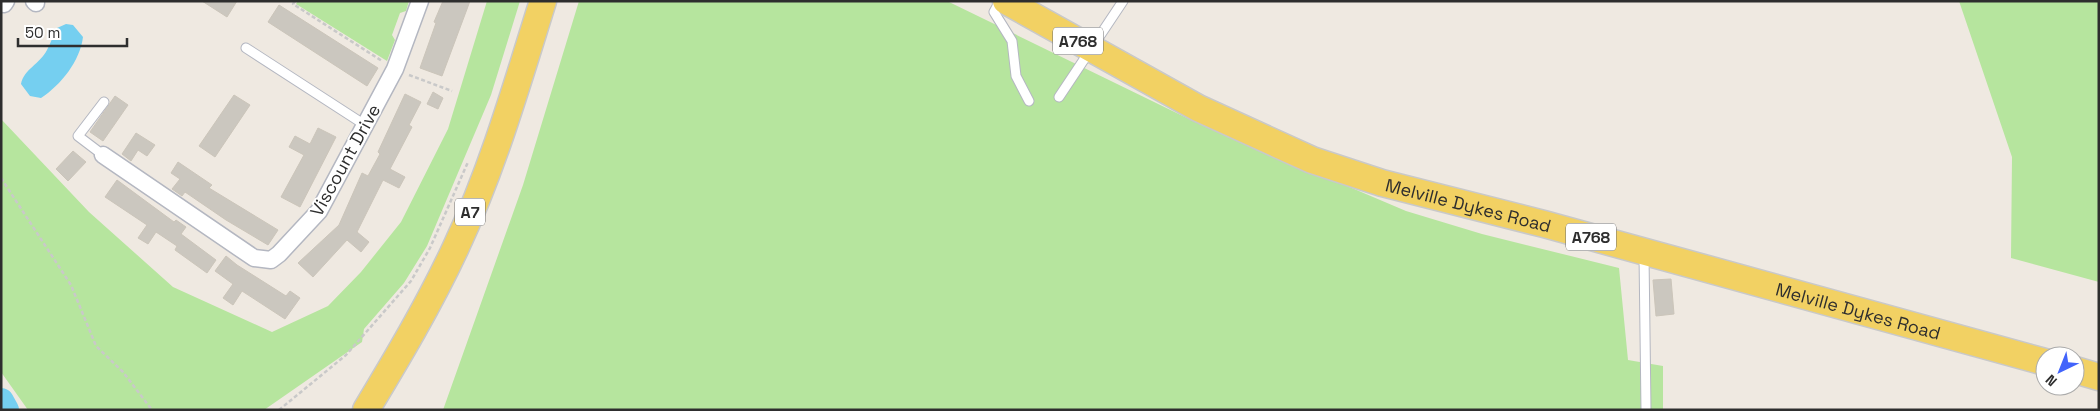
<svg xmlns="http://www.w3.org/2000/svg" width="2100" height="411" font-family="'Space Grotesk',sans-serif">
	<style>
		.green { fill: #b6e59e }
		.water { fill: #75cff0 }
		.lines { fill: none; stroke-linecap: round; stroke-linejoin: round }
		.river { stroke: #75cff0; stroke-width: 26 }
		.building { fill: #cbc7bf; stroke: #cbc5ba }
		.service-casing { stroke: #b4b7c1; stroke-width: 11 }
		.minor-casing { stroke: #b4b7c1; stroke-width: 19 }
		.primary-casing { stroke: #c9c9c9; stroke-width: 29 }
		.path { stroke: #c9c9c9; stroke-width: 2.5; stroke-dasharray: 4 2.5; stroke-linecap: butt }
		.service { stroke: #fff; stroke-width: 9 }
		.minor { stroke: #fff; stroke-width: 16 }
		.primary { stroke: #f2d163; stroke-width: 26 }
		.labels { text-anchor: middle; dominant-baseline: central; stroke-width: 4; stroke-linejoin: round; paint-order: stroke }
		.shield { fill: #fff; stroke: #6d6d6d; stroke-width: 1 }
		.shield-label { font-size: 16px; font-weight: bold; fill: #2e2e2e }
		.street-label { font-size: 18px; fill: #2e2e2e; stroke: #fff }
	</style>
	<rect width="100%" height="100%" fill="#efe9e1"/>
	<g class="green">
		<polygon points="298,1 409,1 406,11 400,13 392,35 395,40 387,61 296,4"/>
		<polygon points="487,1 520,1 491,95 427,246 404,283 364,329 362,342 264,410 28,410 1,372 1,119 89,212 173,287 272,332 328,306 361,272 401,222 448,129"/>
		<polygon points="579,1 947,1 1189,119 1406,211 1482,234 1619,268 1628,360 1663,366 1663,410 443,410 523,185"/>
		<polygon points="1959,1 2099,1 2099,282 2011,258 2012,157"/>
	</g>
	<path class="water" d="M66 24 73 25 83 37C80 61 61 85 41 98L30 96 21 84C24 69 40 64 47 50 51 43 53 35 57 28Z"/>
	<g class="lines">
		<polyline class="river" points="1,401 6,410"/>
	</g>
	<g class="building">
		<polygon points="202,1 237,1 227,17"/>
		<polygon points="443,1 470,1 442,76 420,68 436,23 434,22"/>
		<polygon points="279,5 378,68 367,86 268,22"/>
		<polygon points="433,92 443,98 438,109 427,104"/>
		<polygon points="405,94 421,102 409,125 412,127 390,169 405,177 399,188 383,180 357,232 369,242 361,252 347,240 313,277 298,263 339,225 362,173 368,176 380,154 378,152"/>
		<polygon points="234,95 250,105 215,157 199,146"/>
		<polygon points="115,96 128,105 103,141 90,132"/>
		<polygon points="318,128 336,137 300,207 281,197 304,155 289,147 295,136 310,144"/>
		<polygon points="136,133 155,145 147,156 138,150 131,161 122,154"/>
		<polygon points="73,151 86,162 68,181 56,169"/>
		<polygon points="178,162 212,185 209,188 278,230 268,245 226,220 185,192 182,196 172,189 180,179 171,173"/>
		<polygon points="117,180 174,222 176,220 186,227 181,234 216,260 207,273 175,250 177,246 156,232 148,244 138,238 147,225 105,197"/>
		<polygon points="226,256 237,265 286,296 290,291 300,298 285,319 242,291 233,305 223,298 233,284 215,271"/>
		<polygon points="1671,279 1674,314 1656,316 1653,280"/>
	</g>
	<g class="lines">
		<defs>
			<g id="service">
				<polyline points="1000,1 994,12 1012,41 1016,76 1029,101"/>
				<polyline points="246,48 365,125"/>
				<polyline points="1059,97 1123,1"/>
				<polyline points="103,155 78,136 104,102"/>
				<polyline points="1644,255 1646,410"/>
			</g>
			<g id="minor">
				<polyline points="34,1 36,3"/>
				<polyline points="4,4 6,1"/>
				<polyline points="103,155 254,258 271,260 279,254 319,211 395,69 420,1"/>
			</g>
			<g id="primary">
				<path id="s1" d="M1006 1 1198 108 1312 160 1382 183 1544 224 2045 362"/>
				<polyline points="2075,370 2099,377"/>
				<path d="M366 410C398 357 430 303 456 247 493 168 517 84 543 1"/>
			</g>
		</defs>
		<use href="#service" class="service-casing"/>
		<use href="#minor" class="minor-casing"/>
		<use href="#primary" class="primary-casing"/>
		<g class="path">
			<polyline points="295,1 293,4 382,61"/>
			<polyline points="409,75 452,91"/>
			<polyline points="1,178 71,285 96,346 123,372 152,410"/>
			<polyline points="279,410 346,355 411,281 430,248 468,162"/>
		</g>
		<use href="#service" class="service"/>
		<use href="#minor" class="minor"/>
		<use href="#primary" class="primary"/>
	</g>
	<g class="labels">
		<g class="shield">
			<rect x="1053" y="27.5" width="50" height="27" rx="4"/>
			<rect x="455" y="198.5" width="30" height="27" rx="4"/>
			<rect x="1566" y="223.5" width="50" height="27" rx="4"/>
		</g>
		<g class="shield-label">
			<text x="1078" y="41">A768</text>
			<text x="470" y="212">A7</text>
			<text x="1591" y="237">A768</text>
		</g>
		<g class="street-label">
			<text transform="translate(345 160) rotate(-61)">Viscount Drive</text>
			<text stroke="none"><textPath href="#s1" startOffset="508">Melville Dykes Road</textPath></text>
			<text stroke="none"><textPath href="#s1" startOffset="912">Melville Dykes Road</textPath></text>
		</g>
	</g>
	<rect width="2100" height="411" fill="none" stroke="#2e2e2e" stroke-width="5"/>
	<g transform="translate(2060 371) rotate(223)"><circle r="24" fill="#ffffff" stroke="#ababab"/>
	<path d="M0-4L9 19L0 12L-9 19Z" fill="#4264fb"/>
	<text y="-8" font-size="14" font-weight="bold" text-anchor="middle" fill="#2e2e2e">N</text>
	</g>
	<path d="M18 38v8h109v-8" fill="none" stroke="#2e2e2e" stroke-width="2.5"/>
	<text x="25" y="38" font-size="15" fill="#2e2e2e" stroke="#ffffff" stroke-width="4" paint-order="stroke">50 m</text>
</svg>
